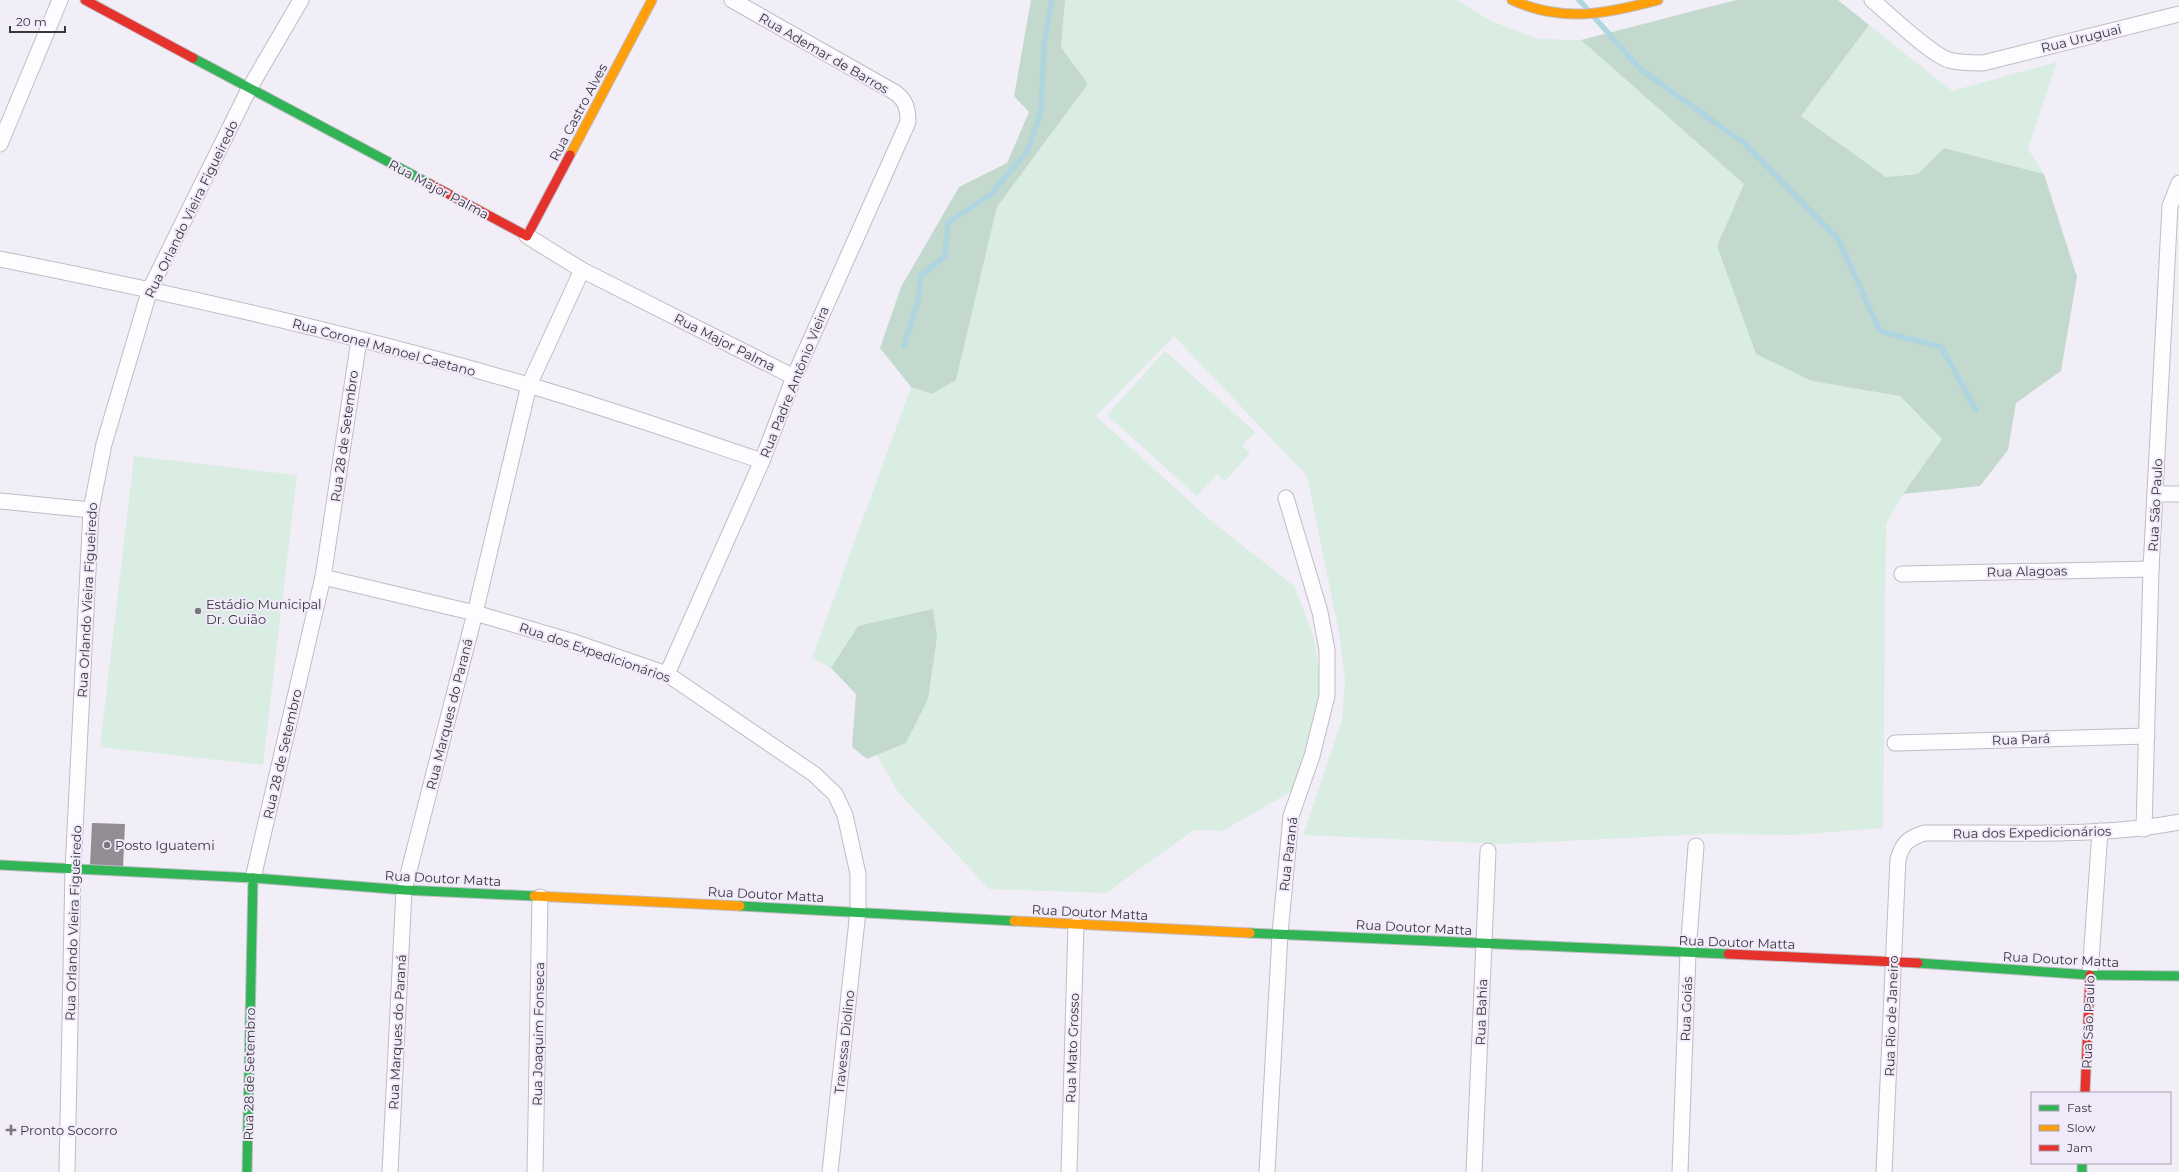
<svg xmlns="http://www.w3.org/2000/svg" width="2179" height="1172" font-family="Montserrat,sans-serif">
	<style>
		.green { fill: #d9ede2 }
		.forest { fill: #c4d9cd }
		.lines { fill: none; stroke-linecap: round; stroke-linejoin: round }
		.stream { stroke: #afd5e1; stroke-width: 5.5 }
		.building { fill: #928d93 }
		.street-casing { stroke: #bfbcc3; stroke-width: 17 }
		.fast-casing { stroke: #bfbcc3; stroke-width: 11 }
		.slow-casing { stroke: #bfbcc3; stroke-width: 11 }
		.jam-casing { stroke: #bfbcc3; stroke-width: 11 }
		.street { stroke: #fdfcfe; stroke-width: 15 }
		.fast { stroke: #30b455; stroke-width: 9 }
		.slow { stroke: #ff9f0a; stroke-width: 9 }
		.jam { stroke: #e5322d; stroke-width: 9 }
		.poi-dot { fill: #7a767d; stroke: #f1eafb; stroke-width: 1.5 }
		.labels { text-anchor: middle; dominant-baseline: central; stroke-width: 4; stroke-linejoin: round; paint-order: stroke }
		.street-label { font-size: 13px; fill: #39363c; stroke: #f1eafb }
		.poi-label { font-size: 13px; fill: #39363c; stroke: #f1eafb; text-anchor: start }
	</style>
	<rect width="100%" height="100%" fill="#f2eef7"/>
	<g class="green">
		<polygon points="1065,0 1457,0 1491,21 1539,39 1581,40 1744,184 1717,246 1812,381 1900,396 1942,439 1903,494 1886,524 1883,828 1793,835 1707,834 1502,844 1303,835 1342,720 1345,680 1339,632 1307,476 1174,336 1096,416 1209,519 1295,587 1314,638 1321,682 1320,714 1292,791 1223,831 1194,830 1106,893 989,889 898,792 877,755 906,743 858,626 831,668 812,658 911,387 932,394 956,380 997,207 1088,84 1061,47"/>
		<polygon points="1869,25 1952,91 2057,62 2028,149 2044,174 1944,148 1918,174 1886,177 1801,116"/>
		<polygon points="1165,351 1255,432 1242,446 1250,453 1225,481 1217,474 1197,496 1107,415"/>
		<polygon points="134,456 297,475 263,765 100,747"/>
	</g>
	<g class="forest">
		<polygon points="1031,0 1065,0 1061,47 1088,84 997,207 956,380 932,394 911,387 880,348 901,287 959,187 1007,163 1029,112 1014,96"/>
		<polygon points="1736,0 1838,0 1869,25 1801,116 1886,177 1918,174 1944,148 2044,174 2077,277 2061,371 2016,403 2008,450 1980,486 1903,494 1942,439 1900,396 1812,381 1756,354 1717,246 1744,184 1581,40"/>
		<polygon points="933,609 937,637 928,699 906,743 867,759 852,747 856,694 831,668 858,626"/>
	</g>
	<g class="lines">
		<g class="stream">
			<polyline points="1579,0 1587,9"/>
			<polyline points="1595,18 1640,69 1744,143 1838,239 1880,331 1941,347 1976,410"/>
			<polyline points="904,346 919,297 920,276 945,256 948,223 990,195 1027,152 1041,112 1044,45 1052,0"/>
		</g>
	</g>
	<polygon class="building" points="92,823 125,824 123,868 90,866"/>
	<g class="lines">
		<defs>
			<g id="street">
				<path d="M1872 0C1889 14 1930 54 1949 60 1960 63 1972 63 1983 63L2179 14"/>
				<polyline points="0,144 60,0"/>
				<polyline points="527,236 582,270 794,377"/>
				<path d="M0 259C177 294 355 334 528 385 607 408 684 435 762 461"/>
				<polyline points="2155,494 2179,494"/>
				<polyline points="0,501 91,510"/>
				<polyline points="1902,574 2151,569"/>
				<polyline points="323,577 475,613 574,642 667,674 814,774 835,794 845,815 858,874 858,911 830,1172"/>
				<path d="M667 674 762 461 794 377 908 122C908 109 906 101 896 93L732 0"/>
				<polyline points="1895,743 2147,736"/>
				<polyline points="2144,829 2151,569 2170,206 2179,183"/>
				<polyline points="253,878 323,577 359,340"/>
				<polyline points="2090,975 2100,831"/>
				<polyline points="67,1172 73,870 91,510 104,444 150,289 249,89 301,0"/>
				<polyline points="390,1172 404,890 475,613 529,385 582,270"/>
				<polyline points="535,1172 540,897"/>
				<polyline points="1069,1172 1076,925"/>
				<polyline points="1267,1172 1280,934 1291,816 1312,756 1327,696 1327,650 1320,612 1286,498"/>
				<polyline points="1474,1172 1488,851"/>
				<polyline points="1680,1172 1688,953 1696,846"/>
				<path d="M1884 1172 1898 859C1903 842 1908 839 1924 833 2009 832 2096 838 2179 822"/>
			</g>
			<g id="fast">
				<polyline points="193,58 430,184"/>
				<polyline points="0,865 253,878 404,890 534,896"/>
				<polyline points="740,906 1014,921"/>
				<polyline points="1250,933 1728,954"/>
				<polyline points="1918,963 2090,975 2179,976"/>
				<polyline points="2082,1163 2082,1172"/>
				<polyline points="247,1172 253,878"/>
			</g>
			<g id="slow">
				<path d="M1512 0C1563 23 1606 14 1658 0"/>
				<polyline points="570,155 652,0"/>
				<polyline points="534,896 740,906"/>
				<polyline points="1014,921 1250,933"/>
			</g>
			<g id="jam">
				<polyline points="85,0 193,58"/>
				<polyline points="430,184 527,236 570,155"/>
				<polyline points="1728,954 1918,963"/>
				<polyline points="2085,1093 2090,975"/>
			</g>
		</defs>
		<use href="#street" class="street-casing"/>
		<use href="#fast" class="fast-casing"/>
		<use href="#slow" class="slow-casing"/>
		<use href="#jam" class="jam-casing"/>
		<use href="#street" class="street"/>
		<use href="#fast" class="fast"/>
		<use href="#slow" class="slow"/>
		<use href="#jam" class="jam"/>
	</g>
	<g class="poi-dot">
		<circle cx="198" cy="611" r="4"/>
		<circle cx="107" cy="845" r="4"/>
		<path d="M9 1124h4v4h4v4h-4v4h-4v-4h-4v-4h4z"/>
	</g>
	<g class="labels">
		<g class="street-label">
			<text transform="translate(2081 38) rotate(-14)">Rua Uruguai</text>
			<text transform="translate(824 53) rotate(30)">Rua Ademar de Barros</text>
			<text transform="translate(578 112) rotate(-62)">Rua Castro Alves</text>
			<text transform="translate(439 189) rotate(28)">Rua Major Palma</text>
			<text transform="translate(191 209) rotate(-64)">Rua Orlando Vieira Figueiredo</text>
			<text transform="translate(725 342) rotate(27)">Rua Major Palma</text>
			<text transform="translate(384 347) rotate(15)">Rua Coronel Manoel Caetano</text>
			<text transform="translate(794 382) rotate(-68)">Rua Padre Antônio Vieira</text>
			<text transform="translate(344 436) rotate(-82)">Rua 28 de Setembro</text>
			<text transform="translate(2155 505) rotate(-87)">Rua São Paulo</text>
			<text transform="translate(2027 571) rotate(-1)">Rua Alagoas</text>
			<text transform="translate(87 600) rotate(-87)">Rua Orlando Vieira Figueiredo</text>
			<text transform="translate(595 652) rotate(19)">Rua dos Expedicionários</text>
			<text transform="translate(449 714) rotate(-76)">Rua Marques do Paraná</text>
			<text transform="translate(2021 739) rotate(-2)">Rua Pará</text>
			<text transform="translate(282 754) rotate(-77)">Rua 28 de Setembro</text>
			<text transform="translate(2032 832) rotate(-1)">Rua dos Expedicionários</text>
			<text transform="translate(1288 854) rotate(-83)">Rua Paraná</text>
			<text transform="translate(443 878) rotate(3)">Rua Doutor Matta</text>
			<text transform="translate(766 894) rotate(3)">Rua Doutor Matta</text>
			<text transform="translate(1090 912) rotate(3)">Rua Doutor Matta</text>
			<text transform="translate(73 923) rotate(-88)">Rua Orlando Vieira Figueiredo</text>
			<text transform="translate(1414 927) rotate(3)">Rua Doutor Matta</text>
			<text transform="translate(1737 942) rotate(2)">Rua Doutor Matta</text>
			<text transform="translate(2061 959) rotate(3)">Rua Doutor Matta</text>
			<text transform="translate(1686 1009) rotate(-88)">Rua Goiás</text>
			<text transform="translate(1481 1012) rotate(-88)">Rua Bahia</text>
			<text transform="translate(1891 1016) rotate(-88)">Rua Rio de Janeiro</text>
			<text transform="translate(2088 1022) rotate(-88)">Rua São Paulo</text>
			<text transform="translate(397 1032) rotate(-87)">Rua Marques do Paraná</text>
			<text transform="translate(538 1034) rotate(-89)">Rua Joaquim Fonseca</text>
			<text transform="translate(844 1042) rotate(-84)">Travessa Diolino</text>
			<text transform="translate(1072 1048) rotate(-88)">Rua Mato Grosso</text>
			<text transform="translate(249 1074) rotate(-89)">Rua 28 de Setembro</text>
		</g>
		<g class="poi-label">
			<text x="206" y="604">Estádio Municipal<tspan x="206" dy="15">Dr. Guião</tspan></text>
			<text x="115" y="845">Posto Iguatemi</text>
			<text x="20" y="1130">Pronto Socorro</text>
		</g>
	</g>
	<rect x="2031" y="1092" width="140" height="72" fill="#f1eafb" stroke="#a7a2af"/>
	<rect x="2039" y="1105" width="20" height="6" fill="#30b455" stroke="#a7a2af"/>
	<text x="2067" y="1112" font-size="12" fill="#39363c">Fast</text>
	<rect x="2039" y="1125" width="20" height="6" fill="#ff9f0a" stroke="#a7a2af"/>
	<text x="2067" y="1132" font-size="12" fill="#39363c">Slow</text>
	<rect x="2039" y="1145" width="20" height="6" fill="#e5322d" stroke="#a7a2af"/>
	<text x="2067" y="1152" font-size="12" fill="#39363c">Jam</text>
	<path d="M10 26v6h55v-6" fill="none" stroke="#39363c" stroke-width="2"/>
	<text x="16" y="26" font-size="12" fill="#39363c" stroke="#f1eafb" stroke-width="3" paint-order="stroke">20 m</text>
</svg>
